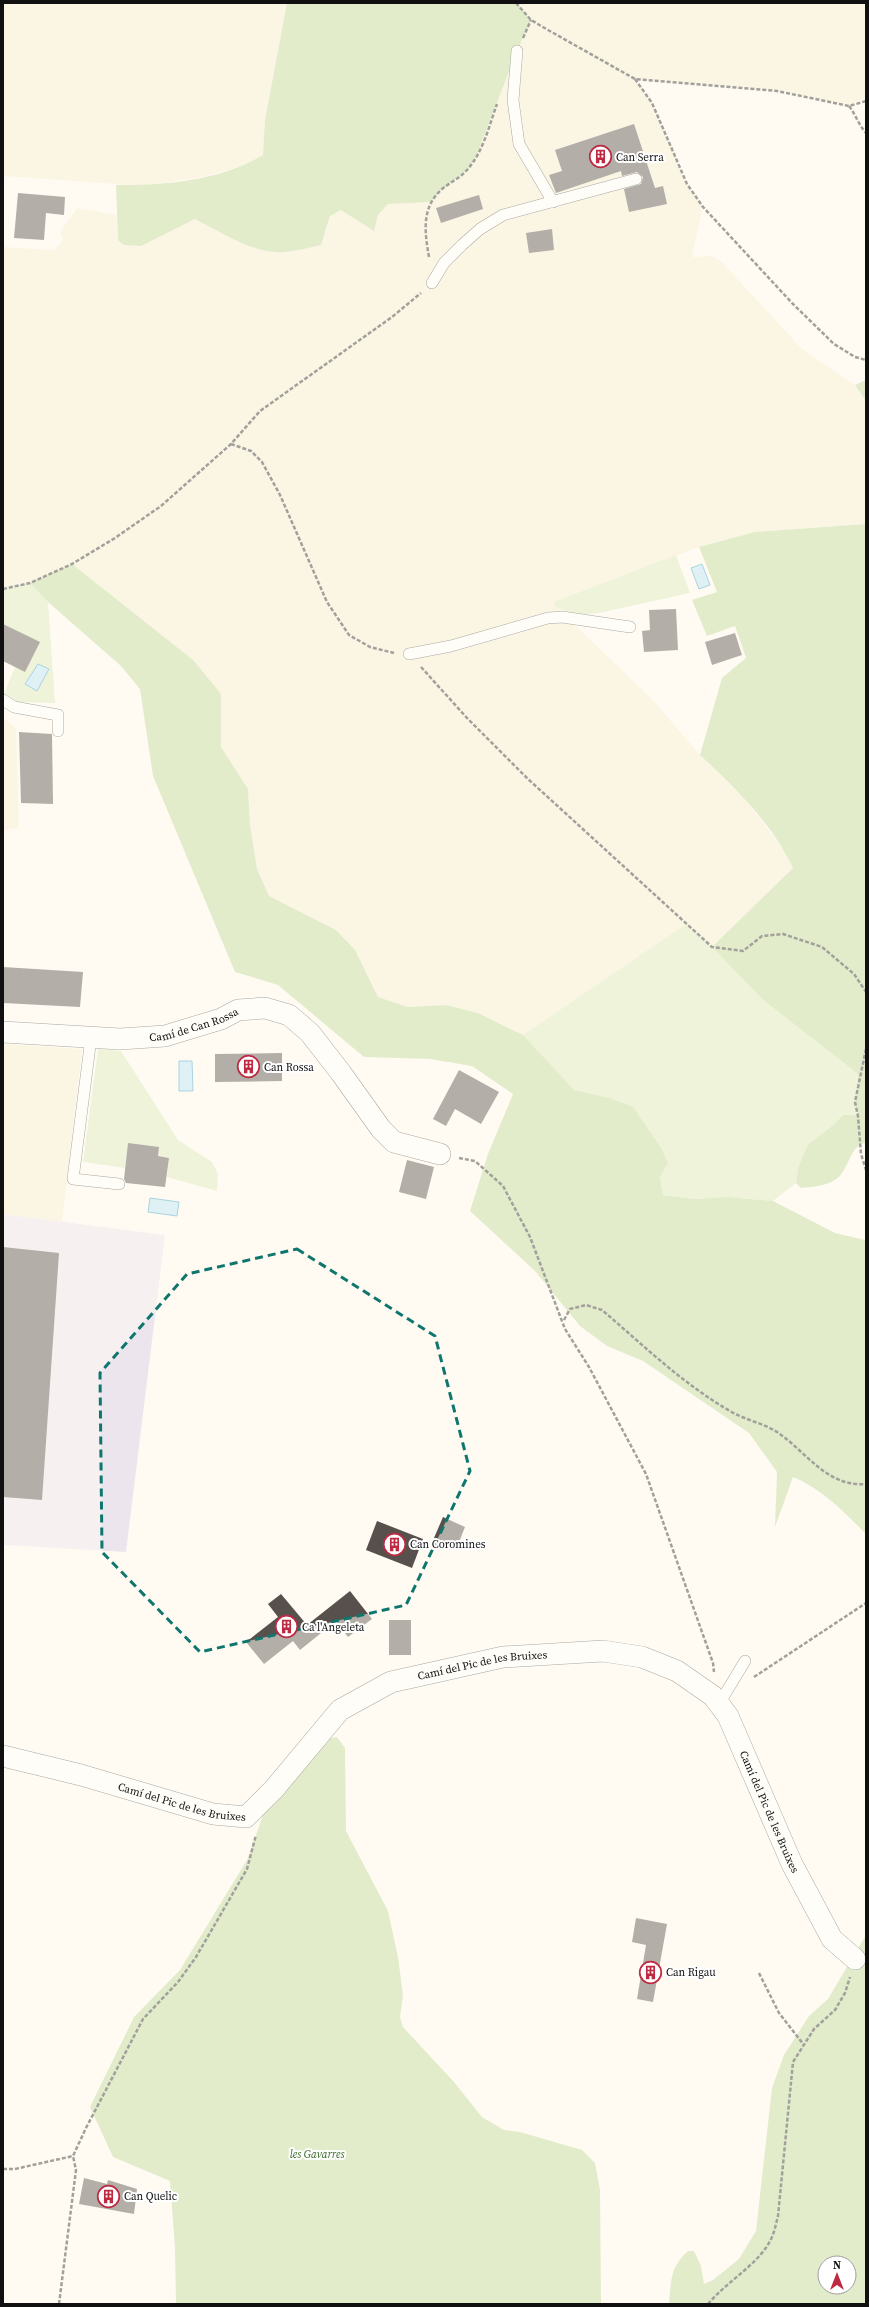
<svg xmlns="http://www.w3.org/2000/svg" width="869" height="2307" font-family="'Source Serif 4',serif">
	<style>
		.industrial { fill: #ece5ee }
		.farmland { fill: #f5eed3 }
		.green { fill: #d9e9bd }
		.forest { fill: #bfd99c; fill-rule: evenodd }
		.water { fill: #b9e5f5; stroke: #41a3ca }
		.building { fill: #58504c }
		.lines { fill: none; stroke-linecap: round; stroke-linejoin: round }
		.service-casing { stroke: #434343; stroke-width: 12 }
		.minor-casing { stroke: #434343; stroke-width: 22 }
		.path { stroke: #323232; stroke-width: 2.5; stroke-dasharray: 4 2; stroke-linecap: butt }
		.service { stroke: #fff; stroke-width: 11 }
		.minor { stroke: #fff; stroke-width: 21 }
		.marked { fill: none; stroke: #0f766e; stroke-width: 3; stroke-dasharray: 8 5; stroke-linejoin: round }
		.labels { text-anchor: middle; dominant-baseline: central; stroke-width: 4; stroke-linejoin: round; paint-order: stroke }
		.poi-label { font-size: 11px; fill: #101010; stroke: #fff; text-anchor: start }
		.street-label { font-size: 11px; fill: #101010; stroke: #fff }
		.park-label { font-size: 11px; font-style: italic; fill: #376721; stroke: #fff }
	</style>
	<rect width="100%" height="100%" fill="#fffbf3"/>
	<polygon class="industrial" points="3,1214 165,1235 126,1552 3,1545"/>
	<g class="farmland">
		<polygon points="3,3 287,3 265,120 264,155 246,165 202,177 145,186 3,176"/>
		<polygon points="516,3 866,3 866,97 849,106 777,91 635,79 652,103 687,184 703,207 692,257 712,256 721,261 802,349 855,385 866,401 866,524 755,532 699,547 555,602 556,607 581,615 563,618 577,627 652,699 700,755 739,791 785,852 793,868 712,947 686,924 523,1035 478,1013 446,1005 408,1007 378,997 355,950 336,930 269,896 257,869 250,825 248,789 221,747 221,694 72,564 30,583 3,589 3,247 54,250 63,240 60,232 77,208 116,215 118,240 124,245 141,246 195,219 248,244 275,252 326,232 330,215 341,210 374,230 378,215 388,204 431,202 440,191 467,170 477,154 517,51 531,20"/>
		<polygon points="3,718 16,728 19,828 3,830"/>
		<polygon points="3,1044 82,1049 62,1222 3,1214"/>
	</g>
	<g class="green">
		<polygon points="676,555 690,593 599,613 581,615 555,607 554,602"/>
		<polygon points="30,583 48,602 55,703 18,702 4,694 15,667 3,624 3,589"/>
		<polygon points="686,924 712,947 763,1000 858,1074 855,1102 858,1116 843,1115 832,1126 808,1144 798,1168 796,1183 773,1201 728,1197 695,1199 663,1195 660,1177 609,1098 574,1091 523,1035"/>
		<polygon points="98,1049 121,1051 178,1140 212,1162 218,1174 217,1191 167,1177 169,1158 158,1156 128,1144 125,1168 83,1162"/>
	</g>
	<g class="forest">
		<path d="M287 3H516L531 20 517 51 477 154 467 170 440 191 431 202 388 204 378 215 374 231 341 210 330 216 321 245C307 248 290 253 275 252 247 250 219 231 195 219L141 246 124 245 118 240 116 185C164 186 222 180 263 155L265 120Z"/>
		<polygon points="866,380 866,401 855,385"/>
		<path d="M866 524V1144L864 1143C851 1148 850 1162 842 1173 835 1185 814 1187 801 1188L796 1183 798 1168 808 1144 832 1126 843 1115H858L855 1102 858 1074 763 1000 712 947 793 868C772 824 735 787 700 755L722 678 746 658 735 626 707 636 692 600 717 592 699 547 755 532Z"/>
		<path d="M72 564 193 660 221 694V747L248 789 250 825 257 869 269 896 336 930 355 950 378 997 408 1007 446 1005 478 1013 523 1035 574 1090 609 1098 633 1107 661 1148 668 1163 660 1177 663 1195 695 1199 728 1197 773 1201 835 1233 865 1240 866 1534C843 1511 823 1490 793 1477L775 1527 777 1472 749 1433 643 1361 607 1346 580 1326 535 1271 470 1211 488 1154 513 1094 472 1066 430 1059 364 1057 278 985 235 972 153 776 140 689 121 666 48 602 30 583Z"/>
		<polygon points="337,1737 345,1748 346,1831 388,1911 398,1957 403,1995 400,2017 403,2027 454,2082 482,2117 504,2130 520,2132 582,2150 595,2163 600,2190 601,2304 176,2304 175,2248 170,2181 113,2157 90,2107 134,2017 180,1970 247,1860 266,1807 321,1740"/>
		<path d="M866 1935V2304H669C671 2281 670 2267 688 2251H694L701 2266 704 2284 713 2280 739 2259 756 2231 772 2088 784 2055 809 2016 828 1999ZM825 2263H849V2287H825Z"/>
	</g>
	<g class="water">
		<polygon points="702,564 710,585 699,589 691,568"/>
		<polygon points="38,664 49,669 37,691 25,684"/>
		<polygon points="179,1061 192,1061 193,1091 179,1091"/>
		<polygon points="150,1198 179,1202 177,1216 148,1212"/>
	</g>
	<g class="building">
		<polygon points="634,124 655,188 663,186 667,204 629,212 624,189 641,184 643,177 637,172 622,176 621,171 556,193 549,175 562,171 555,150"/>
		<polygon points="18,193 65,197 64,215 46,213 44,240 14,238"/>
		<polygon points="479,195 483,209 441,223 436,208"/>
		<polygon points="552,229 554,250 529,253 526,233"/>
		<polygon points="676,609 678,650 644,652 642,631 650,630 649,610"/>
		<polygon points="3,624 40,642 25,672 3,661"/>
		<polygon points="735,633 742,655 712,665 705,642"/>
		<polygon points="19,732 52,734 53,804 21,803"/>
		<polygon points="3,967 83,972 80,1007 3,1003"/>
		<polygon points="282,1053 282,1081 215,1082 215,1054"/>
		<polygon points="459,1070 499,1092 481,1124 455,1109 446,1126 433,1119"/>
		<polygon points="128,1143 159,1147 158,1156 169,1158 165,1187 126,1183 124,1179"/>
		<polygon points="407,1160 434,1167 426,1199 399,1192"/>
		<polygon points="3,1247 59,1253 42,1500 3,1497"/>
		<polygon points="443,1517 465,1527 457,1547 434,1538"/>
		<polygon points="377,1521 423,1539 412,1568 366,1550"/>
		<polygon points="350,1591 372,1619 348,1637 336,1621 300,1650 293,1641 264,1664 246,1642 278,1617 268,1604 281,1594 307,1625"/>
		<rect x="389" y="1620" width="22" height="35"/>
		<polygon points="636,1918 667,1924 653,2002 637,1999 646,1945 632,1942"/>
		<polygon points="84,2178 107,2184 108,2180 137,2189 134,2214 79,2204"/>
	</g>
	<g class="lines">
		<defs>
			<g id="service">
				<polyline points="517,51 513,100 519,144 553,202"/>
				<polyline points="432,283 444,263 462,245 480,229 503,215 636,179"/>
				<polyline points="409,654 451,646 548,618 562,617 630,627"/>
				<polyline points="3,700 14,707 58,715 58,731"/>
				<polyline points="91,1038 73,1179 119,1184"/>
				<polyline points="719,1704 745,1661"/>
			</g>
			<g id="minor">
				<path id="s1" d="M3 1032 120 1039 165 1036 221 1019 238 1010 265 1008 289 1015 310 1033 341 1073 381 1129 394 1142 440 1154"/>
				<path id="s2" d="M3 1756 81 1775 213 1814 246 1817 274 1789 340 1710 391 1682 503 1657 603 1651 642 1657 677 1671 713 1696 728 1716 792 1864 832 1939 855 1959"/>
			</g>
		</defs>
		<use href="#service" class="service-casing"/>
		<use href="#minor" class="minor-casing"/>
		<g class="path">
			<polyline points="516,3 531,20 548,30 635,79 777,91 849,106 866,101"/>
			<polyline points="523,38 531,20"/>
			<polyline points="635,79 652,103 687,184 703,207 793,304 834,344 855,357 866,360"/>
			<path d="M849 106C856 115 858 124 866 133"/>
			<path d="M429 257C425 234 421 209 440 191 448 183 459 179 466 171 483 153 489 126 497 104"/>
			<polyline points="231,444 251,451 262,462 280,495 327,602 349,635 370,647 394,653"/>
			<polyline points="3,589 30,583 72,564 115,538 161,506 231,444 260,411 392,317 421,293"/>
			<polyline points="421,667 467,718 528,779 712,947 743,951 762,936 783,934 822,947 854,974 866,992"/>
			<polyline points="866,1049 855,1102 858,1116 861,1154 866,1170"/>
			<polyline points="459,1158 475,1161 503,1186 530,1237 565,1329 589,1367 646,1474 713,1663 714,1672"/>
			<path d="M564 1320 570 1309 586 1305 602 1310C643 1345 683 1384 730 1411 745 1420 763 1423 777 1432 807 1452 826 1487 866 1484"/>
			<polyline points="754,1677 866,1603"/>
			<polyline points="759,1973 779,2013 804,2045"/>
			<polyline points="3,2169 15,2169 73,2156"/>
			<polyline points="59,2304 76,2170 73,2156 86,2128 143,2019 178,1982 196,1957 247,1869 256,1835"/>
			<path d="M708 2304C727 2281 761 2263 772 2237 775 2230 776 2223 778 2216L793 2062 814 2029 835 2010 845 1993 850 1977"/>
		</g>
		<use href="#service" class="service"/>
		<use href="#minor" class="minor"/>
	</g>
	<path d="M0 0H869V2307H0ZM297 1249 435 1336 470 1471 406 1605 200 1652 102 1552 100 1373 187 1274Z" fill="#fffbf3" fill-opacity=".55" fill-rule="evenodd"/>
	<path class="marked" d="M297 1249 435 1336 470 1471 406 1605 200 1652 102 1552 100 1373 187 1274Z"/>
	<defs>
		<symbol id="building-ring" viewBox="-11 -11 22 22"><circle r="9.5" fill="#fff" stroke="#bd2a42" stroke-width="1.5"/><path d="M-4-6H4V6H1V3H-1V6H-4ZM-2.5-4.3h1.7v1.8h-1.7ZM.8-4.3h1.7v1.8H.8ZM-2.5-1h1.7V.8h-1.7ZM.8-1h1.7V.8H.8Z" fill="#bd2a42"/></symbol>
	</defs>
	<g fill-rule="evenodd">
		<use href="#building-ring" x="588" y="144" width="25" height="25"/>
		<use href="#building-ring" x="236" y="1054" width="25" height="25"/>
		<use href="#building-ring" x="382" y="1532" width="25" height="25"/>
		<use href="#building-ring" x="274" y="1614" width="25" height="25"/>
		<use href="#building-ring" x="638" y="1960" width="25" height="25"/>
		<use href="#building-ring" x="96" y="2184" width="25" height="25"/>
	</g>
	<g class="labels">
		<g class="poi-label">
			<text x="616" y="157">Can Serra</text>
			<text x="264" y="1067">Can Rossa</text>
			<text x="410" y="1544">Can Coromines</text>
			<text x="302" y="1627">Ca l'Angeleta</text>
			<text x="666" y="1972">Can Rigau</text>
			<text x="124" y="2196">Can Quelic</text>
		</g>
		<g class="street-label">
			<text stroke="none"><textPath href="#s1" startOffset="193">Camí de Can Rossa</textPath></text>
			<text stroke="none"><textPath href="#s2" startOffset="545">Camí del Pic de les Bruixes</textPath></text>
			<text stroke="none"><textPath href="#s2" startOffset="185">Camí del Pic de les Bruixes</textPath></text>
			<text stroke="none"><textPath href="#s2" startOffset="917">Camí del Pic de les Bruixes</textPath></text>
		</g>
		<g class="park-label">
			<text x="317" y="2154">les Gavarres</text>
		</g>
	</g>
	<rect width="869" height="2307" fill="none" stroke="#101010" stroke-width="8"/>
	<g transform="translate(837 2275)"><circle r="19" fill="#ffffff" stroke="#9f9f9f"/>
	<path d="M0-3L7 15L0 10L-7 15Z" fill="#bd2a42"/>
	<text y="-6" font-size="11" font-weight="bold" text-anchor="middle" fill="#101010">N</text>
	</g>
</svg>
